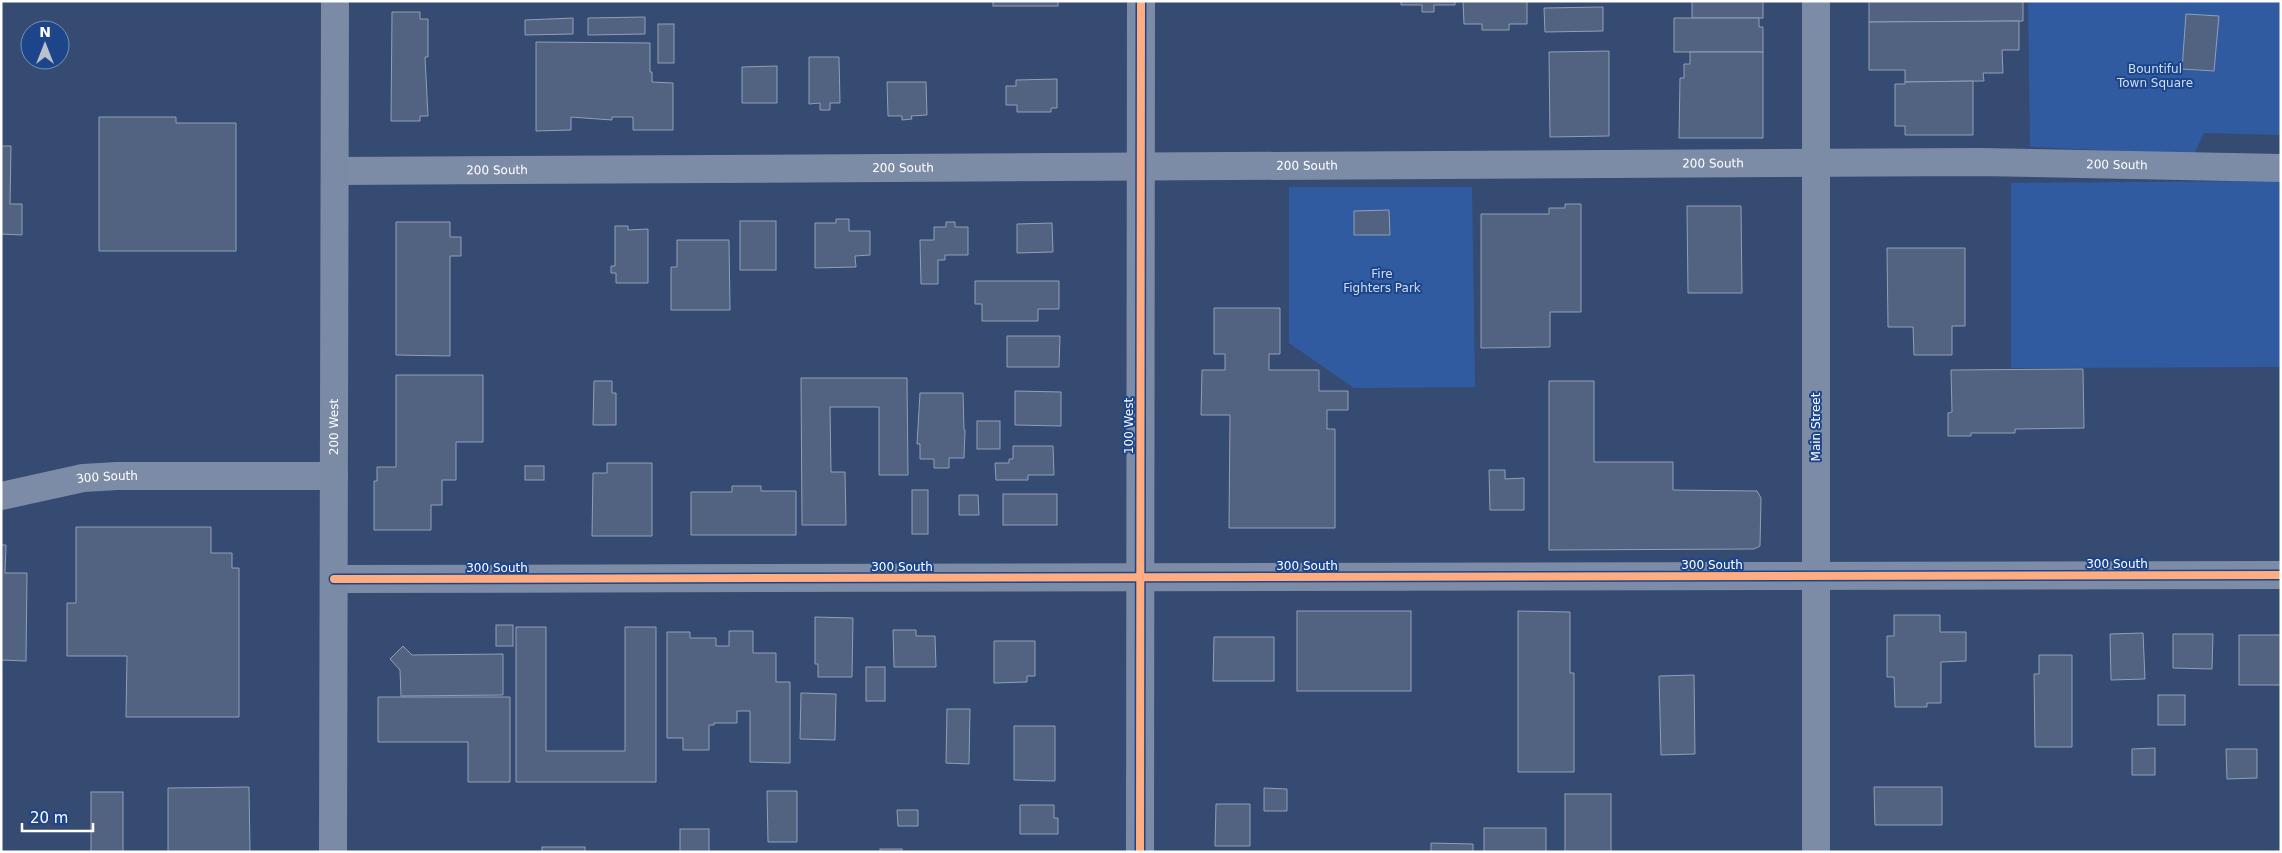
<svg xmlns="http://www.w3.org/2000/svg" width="2282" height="853" font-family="'DejaVu Sans',sans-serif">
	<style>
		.green { fill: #315ba1 }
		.building { fill: #526382; stroke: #919eb5 }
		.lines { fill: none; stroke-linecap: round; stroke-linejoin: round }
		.minor { stroke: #7d8ca6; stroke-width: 28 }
		.major { stroke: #7c8ba5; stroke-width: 28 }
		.cycleway-casing { stroke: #1d458a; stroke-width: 11 }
		.cycleway { stroke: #ffac80; stroke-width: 8 }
		.labels { text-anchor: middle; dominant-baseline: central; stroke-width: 4; stroke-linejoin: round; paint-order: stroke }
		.park-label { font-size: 12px; fill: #cedef9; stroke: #1d458a }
		.street-label { font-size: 12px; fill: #fff; stroke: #1d458a }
	</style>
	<rect width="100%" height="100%" fill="#364b72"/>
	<g class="green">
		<polygon points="2028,1 2281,1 2281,135 2204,133 2194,154 2030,147"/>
		<polygon points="2281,181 2281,367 2011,368 2011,183"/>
		<polygon points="1289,187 1472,187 1475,387 1354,388 1289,343"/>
	</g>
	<g class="building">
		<rect x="993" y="1" width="65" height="5"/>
		<polygon points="1401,1 1455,1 1455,5 1434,5 1434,12 1422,12 1422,5 1401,5"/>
		<polygon points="1463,1 1527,1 1527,24 1509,24 1509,30 1482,30 1482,24 1464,24"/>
		<rect x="1692" y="1" width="71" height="17"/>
		<polygon points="1869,1 2023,1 2023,21 1869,22"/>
		<polygon points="1603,7 1603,31 1545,32 1544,8"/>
		<polygon points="392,12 420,12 420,19 428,19 428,57 425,57 428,116 420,116 420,121 391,121"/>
		<polygon points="2186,14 2219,16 2214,71 2182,69"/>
		<polygon points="645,17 645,34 588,35 588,18"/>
		<polygon points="573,18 573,34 525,35 525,20"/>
		<polygon points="1674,18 1759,18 1759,27 1763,27 1763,52 1674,52"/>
		<polygon points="2019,21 2019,50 2002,50 2003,73 1983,73 1984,81 1905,82 1905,70 1869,70 1869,22"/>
		<rect x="658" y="24" width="16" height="39"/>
		<polygon points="536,42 650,43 650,72 652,72 652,82 673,83 673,130 633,130 633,117 612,117 612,120 571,117 571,130 536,131"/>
		<polygon points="1609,51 1609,136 1550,137 1549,52"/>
		<polygon points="1690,52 1763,52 1763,138 1679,138 1680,78 1684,78 1684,64 1690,64"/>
		<polygon points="809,57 839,57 840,103 830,103 830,110 820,110 820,103 809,104"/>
		<polygon points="777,66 777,103 742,103 742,67"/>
		<polygon points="1057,79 1057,108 1051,108 1051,112 1017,112 1017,105 1006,105 1006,86 1016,86 1016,80"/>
		<polygon points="1973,81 1973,135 1905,135 1905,126 1895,126 1895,84 1905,84 1905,82"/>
		<polygon points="887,82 926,82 927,115 911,116 912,119 902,120 902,116 888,116"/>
		<polygon points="99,117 176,117 176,123 236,123 236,251 99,251"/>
		<polygon points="1,146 11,146 10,204 22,204 22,235 1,234"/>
		<polygon points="1565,204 1581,204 1581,312 1550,312 1550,347 1481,348 1481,214 1549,214 1549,208 1565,208"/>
		<polygon points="1687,206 1741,206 1742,293 1688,293"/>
		<polygon points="1389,210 1390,235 1354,235 1354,211"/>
		<polygon points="836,219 849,219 849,231 870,231 870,255 855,256 856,267 815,268 815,223 836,223"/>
		<rect x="740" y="221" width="36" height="49"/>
		<polygon points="396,222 450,222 450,237 461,237 461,256 450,256 450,356 396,355"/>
		<polygon points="946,222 955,222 955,227 968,227 968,255 945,255 945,260 938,260 938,284 921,284 920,240 934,240 934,227 946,227"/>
		<polygon points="1052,223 1053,252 1017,253 1017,224"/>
		<polygon points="615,226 628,226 628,230 648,229 648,283 616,283 616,273 611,273 611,266 615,266"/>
		<polygon points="677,240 729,240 730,310 671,310 671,267 677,267"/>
		<polygon points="1887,248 1965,248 1965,326 1952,326 1952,355 1914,355 1913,327 1888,327"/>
		<polygon points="975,281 1059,281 1059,309 1038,309 1038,321 982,321 982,304 975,304"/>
		<polygon points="1214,308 1280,308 1280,354 1269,354 1269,370 1319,370 1319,391 1348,391 1348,410 1327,410 1327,429 1335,429 1335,528 1229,528 1230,415 1201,415 1202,370 1225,370 1225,354 1214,354"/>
		<polygon points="1007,336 1060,336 1059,367 1007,367"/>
		<polygon points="2083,369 2084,428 2015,429 2015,433 1971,433 1971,436 1948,436 1948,413 1952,412 1951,370"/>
		<polygon points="396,375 483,375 483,442 456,442 456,480 442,480 442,505 431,505 431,530 374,530 374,481 377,481 377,467 396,467"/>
		<polygon points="801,378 907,378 908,475 879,475 879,407 830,407 831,472 845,472 846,525 802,525"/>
		<polygon points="594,381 612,381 612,393 616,393 616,425 593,425"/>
		<polygon points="1549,381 1594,381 1594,462 1673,462 1673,490 1757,491 1761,498 1760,546 1754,549 1549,550"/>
		<polygon points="1015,391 1061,392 1061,426 1015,425"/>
		<polygon points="920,393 963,393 964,430 965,430 964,458 949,458 949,468 934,468 934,459 920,459 920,444 917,444"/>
		<rect x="977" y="421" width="23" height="28"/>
		<polygon points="1013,446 1053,446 1054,475 1028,475 1028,480 996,480 995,463 1009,463 1009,459 1013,459"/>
		<polygon points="607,463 652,463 652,536 592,536 593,473 607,473"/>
		<rect x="525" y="466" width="19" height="14"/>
		<polygon points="1489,470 1505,470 1505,479 1524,478 1524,510 1490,510"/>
		<polygon points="732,486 761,486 761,491 796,491 796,535 691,535 691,492 732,492"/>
		<rect x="912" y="490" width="16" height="44"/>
		<rect x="1003" y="494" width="54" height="31"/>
		<polygon points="959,495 978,495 979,515 959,515"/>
		<polygon points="76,527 211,527 211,553 232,553 232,568 239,568 239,717 126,717 127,656 67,656 67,603 76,603"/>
		<polygon points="1,545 6,545 5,573 27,573 26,661 1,660"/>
		<rect x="1297" y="611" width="114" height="80"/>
		<polygon points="1518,611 1570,612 1570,673 1574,673 1574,772 1518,772"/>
		<polygon points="1894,615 1940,615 1940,632 1966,632 1966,661 1941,662 1941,703 1927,703 1927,707 1895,707 1894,677 1887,677 1887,636 1894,636"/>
		<polygon points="815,617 853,618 852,677 818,677 818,664 815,664"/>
		<rect x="496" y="625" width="17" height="21"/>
		<polygon points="516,627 546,627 546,751 625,751 625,627 656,627 656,782 516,782"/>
		<polygon points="893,630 916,630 916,636 935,636 936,667 894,667"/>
		<polygon points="729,631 753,631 753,653 776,653 776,682 790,682 790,763 750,762 750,711 737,711 737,723 714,723 714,725 709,725 709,750 683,750 683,738 667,738 667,632 690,632 690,638 716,638 716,646 729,646"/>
		<polygon points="2143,633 2145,679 2111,680 2110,634"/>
		<polygon points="2173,634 2213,634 2212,669 2173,668"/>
		<rect x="2239" y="635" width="42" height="50"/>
		<polygon points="1214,637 1274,637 1274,681 1213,681"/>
		<polygon points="994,641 1035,641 1035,676 1027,676 1027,682 994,683"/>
		<polygon points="403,646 412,655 503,654 503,695 401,696 400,670 390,659"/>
		<polygon points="2039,655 2072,655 2072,747 2035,747 2034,674 2039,674"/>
		<rect x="866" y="667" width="19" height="34"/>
		<polygon points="1694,675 1695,754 1661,755 1659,676"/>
		<polygon points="801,693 836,694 835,740 800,739"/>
		<rect x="2158" y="695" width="27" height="30"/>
		<polygon points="378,697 510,697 510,782 468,782 468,742 378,742"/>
		<polygon points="947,709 970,709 969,764 946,763"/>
		<polygon points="1014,726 1055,726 1055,781 1014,780"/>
		<polygon points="2155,748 2155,775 2132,775 2132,749"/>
		<polygon points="2226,749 2257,749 2257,778 2227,779"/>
		<polygon points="249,787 250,852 168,852 168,788"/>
		<polygon points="1874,787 1942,787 1942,825 1875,825"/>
		<polygon points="1264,788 1287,789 1287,811 1264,811"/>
		<polygon points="767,791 797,791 797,842 768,842"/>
		<rect x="91" y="792" width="32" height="60"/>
		<rect x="1565" y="794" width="46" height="58"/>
		<polygon points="1216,804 1250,804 1250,846 1215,846"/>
		<polygon points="1020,805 1054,805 1054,818 1058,818 1058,834 1020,834"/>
		<polygon points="897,810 918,810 918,826 898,826"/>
		<rect x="1484" y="828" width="62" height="24"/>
		<rect x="680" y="829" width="29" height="23"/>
		<polygon points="1431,843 1473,844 1473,852 1431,852"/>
		<rect x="542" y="847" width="43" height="5"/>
		<rect x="880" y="849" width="22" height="3"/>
	</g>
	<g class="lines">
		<g class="minor">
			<path id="s1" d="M335 171 1979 162 2281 168"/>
			<path id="s2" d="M1 496 83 478 117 476H334"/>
			<polyline points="334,579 2281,575"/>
			<polyline points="1140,852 1141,1"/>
			<polyline points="1816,852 1816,1"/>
		</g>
		<path class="major" id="s3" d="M333 852 335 1"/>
		<defs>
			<g id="cycleway">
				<polyline points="334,579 2281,575"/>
				<polyline points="1140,852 1141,1"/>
			</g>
		</defs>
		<use href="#cycleway" class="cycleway-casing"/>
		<use href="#cycleway" class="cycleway"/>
	</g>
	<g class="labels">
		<g class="park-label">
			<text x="2155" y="69">Bountiful<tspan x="2155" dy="14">Town Square</tspan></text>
			<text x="1382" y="274">Fire<tspan x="1382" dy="14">Fighters Park</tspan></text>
		</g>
		<g class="street-label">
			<text stroke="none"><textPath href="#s1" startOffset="1378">200 South</textPath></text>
			<text stroke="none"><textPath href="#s1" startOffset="1782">200 South</textPath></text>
			<text stroke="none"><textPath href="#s1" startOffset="972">200 South</textPath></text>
			<text stroke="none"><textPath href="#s1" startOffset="568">200 South</textPath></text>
			<text stroke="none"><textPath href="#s1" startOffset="162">200 South</textPath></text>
			<text transform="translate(1129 426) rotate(-90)">100 West</text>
			<text stroke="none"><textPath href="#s3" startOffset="425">200 West</textPath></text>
			<text transform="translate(1816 427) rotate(-90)">Main Street</text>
			<text stroke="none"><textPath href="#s2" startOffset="108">300 South</textPath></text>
			<text x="2117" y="564">300 South</text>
			<text x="1712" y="565">300 South</text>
			<text x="1307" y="566">300 South</text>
			<text x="902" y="567">300 South</text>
			<text x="497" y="568">300 South</text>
		</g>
	</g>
	<rect width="2282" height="853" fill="none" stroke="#ffffff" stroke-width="5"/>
	<g transform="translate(45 45)"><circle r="24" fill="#1d458a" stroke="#778fb9"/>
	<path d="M0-4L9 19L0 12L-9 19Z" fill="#b9c0ce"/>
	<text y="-8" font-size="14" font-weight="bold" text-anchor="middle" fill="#ffffff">N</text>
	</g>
	<path d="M22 823v8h71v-8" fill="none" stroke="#ffffff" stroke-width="2.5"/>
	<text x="30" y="823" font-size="15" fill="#ffffff" stroke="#1d458a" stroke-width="4" paint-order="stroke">20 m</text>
</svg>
